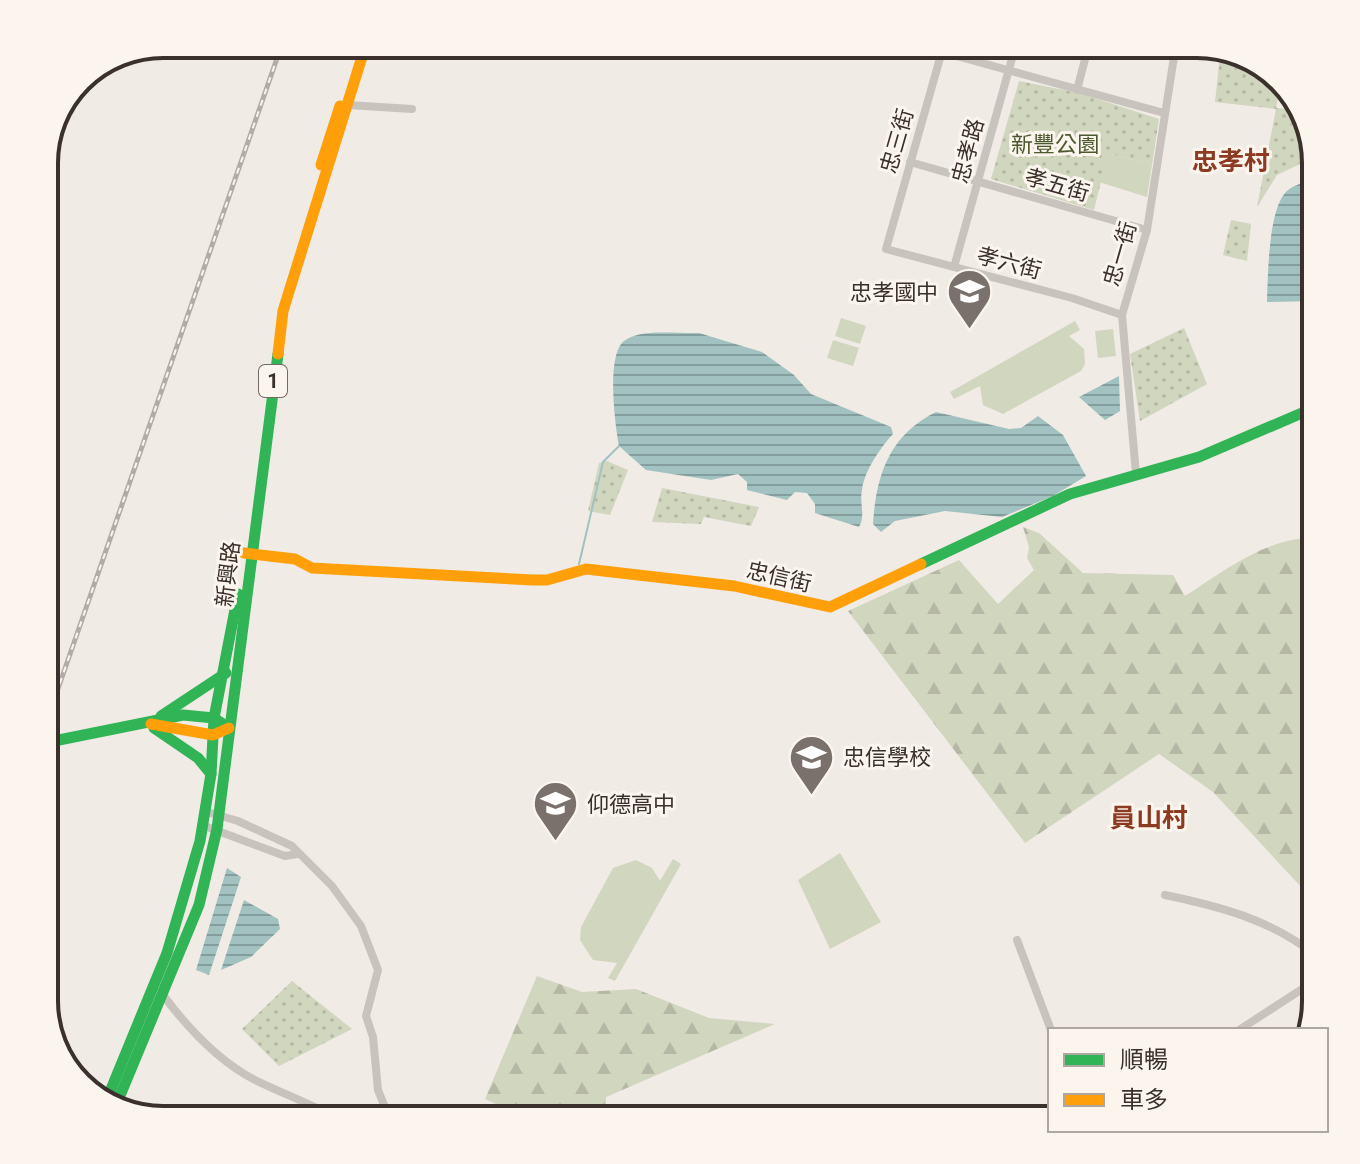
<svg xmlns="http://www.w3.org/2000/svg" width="1360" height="1164" font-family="Roboto,'Noto Sans TC',sans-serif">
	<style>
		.grass { fill: #d1d6bf }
		.forest { fill: url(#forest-firs) }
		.park { fill: url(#park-dots) }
		.water { fill: url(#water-rules) }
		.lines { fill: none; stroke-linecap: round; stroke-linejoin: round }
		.stream { stroke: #a1c2c1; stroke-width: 2 }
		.street { stroke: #c9c3be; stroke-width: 8 }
		.fast { stroke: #30b455; stroke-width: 11 }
		.slow { stroke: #ff9f0a; stroke-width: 11 }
		.rail-casing { stroke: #b1aca8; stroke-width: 5 }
		.rail { stroke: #fbf5ee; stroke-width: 2; stroke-dasharray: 6; stroke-linecap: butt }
		.labels { text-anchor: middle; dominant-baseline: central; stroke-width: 6; stroke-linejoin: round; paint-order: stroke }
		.shield { fill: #fbf5ee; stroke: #756b66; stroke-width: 2 }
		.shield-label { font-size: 20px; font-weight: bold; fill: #3b302b }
		.street-label { font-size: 22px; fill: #3b302b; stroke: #fbf5ee }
		.park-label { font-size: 22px; fill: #4a5a2e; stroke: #fbf5ee }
		.poi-label { font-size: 22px; fill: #3b302b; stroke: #fbf5ee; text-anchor: start }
		.quarter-label { font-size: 26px; font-weight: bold; fill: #8c3b22; stroke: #fbf5ee }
		.rim { fill: none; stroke: #3b302b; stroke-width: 4 }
	</style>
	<defs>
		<pattern id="forest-firs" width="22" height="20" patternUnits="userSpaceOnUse" patternTransform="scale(2)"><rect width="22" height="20" fill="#d1d6bf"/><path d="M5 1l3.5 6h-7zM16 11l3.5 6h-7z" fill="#b4b8a4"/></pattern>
		<pattern id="park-dots" width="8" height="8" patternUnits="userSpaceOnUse" patternTransform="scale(2)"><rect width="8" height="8" fill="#d1d6bf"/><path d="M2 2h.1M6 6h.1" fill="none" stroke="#b4b8a4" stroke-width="1.8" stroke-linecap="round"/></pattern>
		<pattern id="water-rules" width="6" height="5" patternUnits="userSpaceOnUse" patternTransform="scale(2)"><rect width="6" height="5" fill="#a1c2c1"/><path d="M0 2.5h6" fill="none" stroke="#849e9d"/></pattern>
	</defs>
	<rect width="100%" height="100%" fill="#f0ebe5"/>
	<g class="grass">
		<polygon points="1108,153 1152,165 1147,197 1099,182"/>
		<polygon points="841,318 866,326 860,344 835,336"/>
		<polygon points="1075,321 1080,330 1069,336 1084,349 1085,364 1081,371 1003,414 983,405 980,386 954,399 950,392"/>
		<polygon points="1113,329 1116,356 1098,358 1095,331"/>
		<polygon points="833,340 859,348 853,366 827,358"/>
		<polygon points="840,853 881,922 830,949 798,880"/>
		<polygon points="673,859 681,864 615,981 608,978 617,963 593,960 580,940 581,927 613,868 636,860 652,868 660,881"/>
	</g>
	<g class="forest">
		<path d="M1023 527 1039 533 1083 573 1173 575 1185 596C1227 569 1264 539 1316 537V903L1213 792 1159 754 1025 843 848 611 959 560 998 604 1034 570 1027 558 1029 547Z"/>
		<polygon points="537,976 582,992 636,989 709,1018 775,1024 606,1097 606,1120 531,1120 485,1099"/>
		<polygon points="742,1109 744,1120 618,1120"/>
	</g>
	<g class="park">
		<polygon points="1220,55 1276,74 1281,81 1276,108 1302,110 1307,117 1315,158 1303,158 1303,148 1302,163 1277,175 1257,207 1276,109 1215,102"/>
		<polygon points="1019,81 1079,93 1159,119 1152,165 1108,153 1094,210 991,179"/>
		<polygon points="1231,220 1251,224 1247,261 1223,255"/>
		<polygon points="1184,328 1207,384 1140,421 1130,354"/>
		<polygon points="607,461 628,470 610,515 588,511 599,463"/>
		<polygon points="662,488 759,507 751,526 704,517 701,524 652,522"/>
		<polygon points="292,981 352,1029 279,1066 242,1029"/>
	</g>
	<g class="water">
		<path d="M1310 179H1316V301L1267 302C1268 277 1268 208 1287 191 1292 186 1303 183 1310 179Z"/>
		<path d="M699 333 762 352 794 375 811 394 891 427 893 434C881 447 864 471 862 490 859 503 866 515 859 527L815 513V504L807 493 795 492 787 500 747 490V482L738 474 711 480 646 470 619 446C615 425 606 355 624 341 640 328 679 334 699 333Z"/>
		<polygon points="1119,376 1120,411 1105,420 1079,397"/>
		<path d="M936 412 1009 429 1021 428 1038 416 1063 435 1086 476 1053 496 1002 517 945 511 895 521 881 532 873 524C876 476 889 435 936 412Z"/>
		<polygon points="227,868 241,877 209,975 196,970"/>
		<polygon points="244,900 278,919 280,929 251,957 221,970"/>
	</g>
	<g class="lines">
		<polyline class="stream" points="579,564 603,462 619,446"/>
		<g class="street">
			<polyline points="944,44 886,249 1072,298 1122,315"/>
			<polyline points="942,52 1164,113"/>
			<polyline points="1077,90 1089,44"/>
			<polyline points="348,105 412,109"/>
			<polyline points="910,162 1147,230"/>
			<polyline points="954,267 1016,44"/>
			<polyline points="1136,474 1122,315 1147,230 1176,44"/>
			<polyline points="204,811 238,821 292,846 332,886 361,926 378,970 366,1016 373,1037 378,1090 390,1120"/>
			<polyline points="202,825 285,856 297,854"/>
			<path d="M1165 895C1218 906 1273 920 1316 956"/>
			<polyline points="1017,940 1051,1030"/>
			<path d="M163 995C187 1027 218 1061 255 1080 284 1094 313 1105 341 1120"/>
			<polyline points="1239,1030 1316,980"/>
		</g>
		<g class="fast">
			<polyline points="921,564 1070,494 1199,457 1316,407"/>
			<polyline points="161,716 226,673"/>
			<polyline points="154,728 198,758 211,774"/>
			<polyline points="44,743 183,715 214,718 229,728"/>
			<polyline points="107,1099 167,953 200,841 211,774 214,718 238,594"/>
			<polyline points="117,1103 199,905 217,829 278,354"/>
		</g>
		<g class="slow">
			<polyline points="321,165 340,106"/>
			<polyline points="278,354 283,311 366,44"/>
			<polyline points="244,553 295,559 312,568 533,580 547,580 586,569 734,586 830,607 921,564"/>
			<polyline points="151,724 213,735 229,728"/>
		</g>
		<defs>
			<polyline id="rail" points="44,729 282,44"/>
		</defs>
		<use href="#rail" class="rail-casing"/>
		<use href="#rail" class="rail"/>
	</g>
	<defs>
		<symbol id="school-pin" viewBox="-11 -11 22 30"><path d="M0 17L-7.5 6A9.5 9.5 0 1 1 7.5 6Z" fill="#7a716c" stroke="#fbf5ee"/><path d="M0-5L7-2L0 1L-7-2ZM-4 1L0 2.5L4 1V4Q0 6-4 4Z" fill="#fff"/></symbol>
	</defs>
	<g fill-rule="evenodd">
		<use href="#school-pin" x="944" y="266" width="51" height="69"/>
		<use href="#school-pin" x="786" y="732" width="51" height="69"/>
		<use href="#school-pin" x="530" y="778" width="51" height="69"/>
	</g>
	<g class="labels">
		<rect class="shield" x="259" y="365" width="28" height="32" rx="6"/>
		<g class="shield-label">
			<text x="273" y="381">1</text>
		</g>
		<g class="street-label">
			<text transform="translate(897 141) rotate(-74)">忠三街</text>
			<text transform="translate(968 151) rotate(-75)">忠孝路</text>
			<text transform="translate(1057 185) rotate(16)">孝五街</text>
			<text transform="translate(1120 254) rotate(-74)">忠一街</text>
			<text transform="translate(1009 263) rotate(15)">孝六街</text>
			<text transform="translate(228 574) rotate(-83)">新興路</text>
			<text transform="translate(779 577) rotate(13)">忠信街</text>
		</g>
		<g class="park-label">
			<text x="1055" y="144">新豐公園</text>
		</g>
		<g class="poi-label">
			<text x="938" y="292" text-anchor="end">忠孝國中</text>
			<text x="843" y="757">忠信學校</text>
			<text x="587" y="804">仰德高中</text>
		</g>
		<g class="quarter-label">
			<text x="1231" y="161">忠孝村</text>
			<text x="1149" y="818">員山村</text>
		</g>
	</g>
	<path d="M0 0H1360V1164H0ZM163 58H1197A105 105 0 0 1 1302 163V1001A105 105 0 0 1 1197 1106H163A105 105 0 0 1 58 1001V163A105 105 0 0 1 163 58Z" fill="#fbf5ee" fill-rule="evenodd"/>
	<path class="rim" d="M163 58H1197A105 105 0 0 1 1302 163V1001A105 105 0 0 1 1197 1106H163A105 105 0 0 1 58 1001V163A105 105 0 0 1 163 58Z"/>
	<rect x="1048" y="1028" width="280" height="104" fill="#fbf5ee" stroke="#aea6a0" stroke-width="2"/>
	<rect x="1064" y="1054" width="40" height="12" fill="#30b455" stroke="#aea6a0" stroke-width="2"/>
	<text x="1120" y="1068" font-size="24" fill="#3b302b">順暢</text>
	<rect x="1064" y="1094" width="40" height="12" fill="#ff9f0a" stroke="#aea6a0" stroke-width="2"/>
	<text x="1120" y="1108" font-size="24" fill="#3b302b">車多</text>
</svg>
